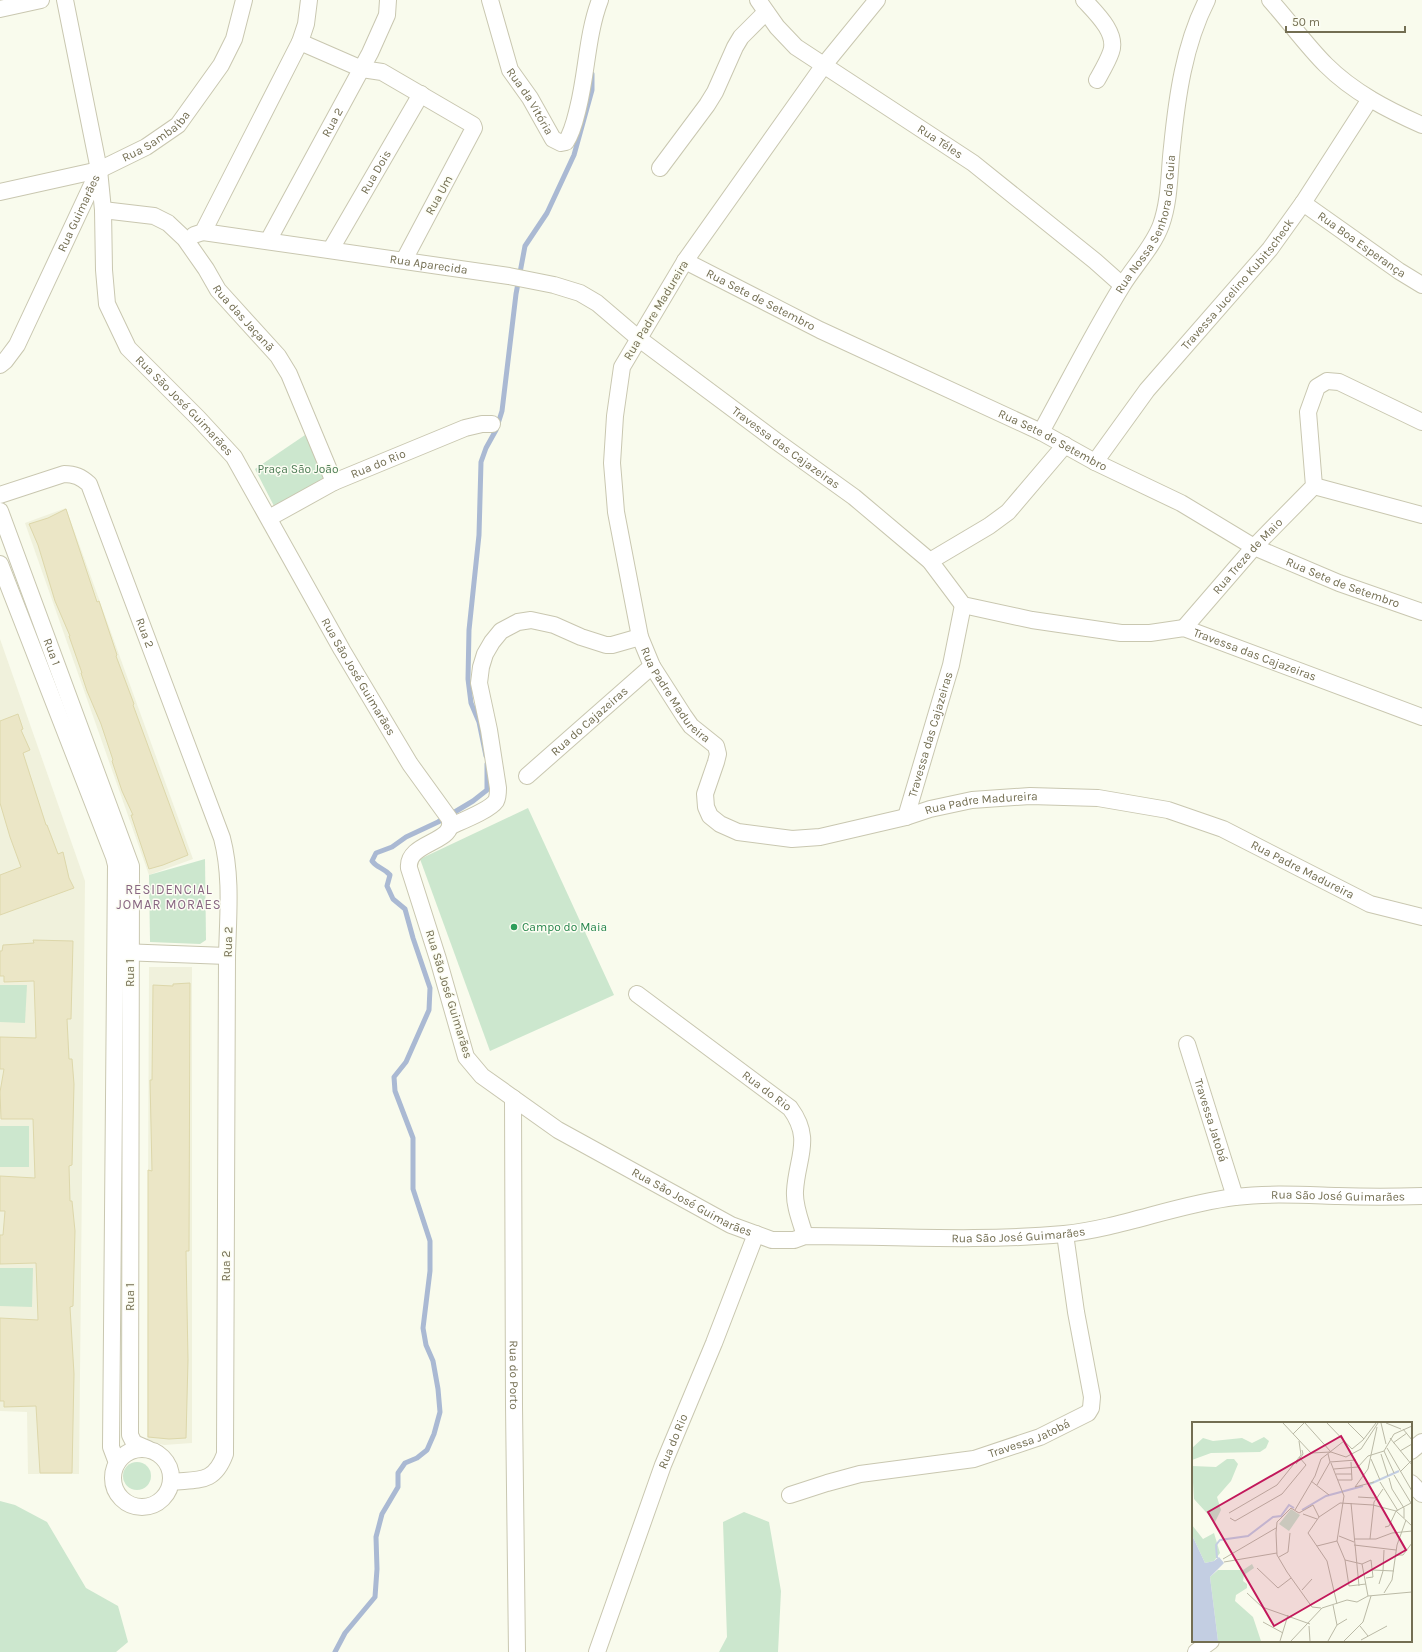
<svg xmlns="http://www.w3.org/2000/svg" width="1422" height="1652" font-family="Karla,sans-serif">
	<style>
		.residential { fill: #f0f1dc }
		.green { fill: #cce7ce }
		.lines { fill: none; stroke-linecap: round; stroke-linejoin: round }
		.stream { stroke: #aab9d3; stroke-width: 5 }
		.building { fill: #ebe6c6; stroke: #ddd7aa }
		.minor-casing { stroke: #c9c7b0; stroke-width: 18 }
		.minor { stroke: #fff; stroke-width: 16 }
		.leisure-dot { fill: #2e9e5b; stroke: #fcfdf3; stroke-width: 1.5 }
		.labels { text-anchor: middle; dominant-baseline: central; stroke-width: 3; stroke-linejoin: round; paint-order: stroke }
		.street-label { font-size: 12px; fill: #736e52; stroke: #fcfdf3 }
		.park-label { font-size: 12px; fill: #4e7d57; stroke: #fcfdf3 }
		.leisure-label { font-size: 12px; fill: #27864d; stroke: #fcfdf3; text-anchor: start }
		.neighbourhood-label { font-size: 13px; letter-spacing: 1px; fill: #886682; stroke: #fcfdf3 }
		.inset-river { fill: none; stroke: #c3cee2; stroke-width: 2 }
		.inset-road { fill: none; stroke: #bbbaa6; stroke-width: 1 }
		.view { fill: #c2185b; fill-opacity: 0.15; stroke: #c2185b; stroke-width: 2 }
		.inset-edge { fill: none; stroke: #736e52; stroke-width: 2 }
	</style>
	<rect width="100%" height="100%" fill="#f9fbed"/>
	<g class="residential">
		<polygon points="66,508 193,859 149,875 25,523"/>
		<polygon points="0,639 85,881 79,1474 28,1474 27,1412 0,1411"/>
		<polygon points="149,967 192,967 192,1443 164,1445 147,1440"/>
	</g>
	<g class="green">
		<polygon points="308,433 329,480 275,508 255,469"/>
		<polygon points="528,808 614,995 490,1051 420,859"/>
		<polygon points="205,859 206,940 200,944 150,942 149,875"/>
		<polygon points="0,985 27,985 25,1023 0,1022"/>
		<rect x="0" y="1126" width="29" height="41"/>
		<polygon points="0,1268 33,1268 32,1307 0,1306"/>
		<circle cx="137" cy="1476" r="14"/>
		<polygon points="0,1501 15,1505 47,1522 86,1588 118,1606 128,1642 116,1652 0,1652"/>
		<polygon points="744,1512 769,1522 781,1591 778,1652 719,1652 727,1637 723,1522"/>
	</g>
	<g class="lines">
		<g class="stream">
			<polyline points="486,756 479,722 471,703 468,679 469,630 479,535 481,462 486,448 496,430 502,411 516,294 525,246 547,213 574,155 592,90 592,74"/>
			<path d="M335 1652 345 1633 375 1597 377 1569 376 1537 382 1514 398 1487V1473L405 1463 417 1458 427 1450 434 1434 440 1412 438 1389 433 1361 426 1345 423 1328 430 1271V1241L413 1189V1138L395 1091 394 1077 406 1062 429 1010 430 988 413 938 405 909 393 899 387 886 390 875C384 868 377 868 372 861L376 853 392 847 406 837 438 822 473 801 487 790V764"/>
		</g>
	</g>
	<g class="building">
		<polygon points="66,509 97,602 99,601 117,655 116,656 134,704 133,705 188,855 163,865 149,869 131,815 133,815 122,791 112,761 113,760 101,724 87,691 81,673 82,673 69,636 70,636 55,601 38,545 29,524 48,518"/>
		<polygon points="18,714 23,729 21,730 30,750 23,753 46,825 47,825 58,854 63,852 69,878 74,888 0,915 0,875 21,867 10,837 0,803 0,721"/>
		<polygon points="33,940 73,941 71,1019 67,1019 69,1059 72,1059 74,1084 72,1165 69,1166 70,1201 72,1201 75,1231 73,1306 70,1307 74,1374 72,1473 40,1473 36,1406 4,1407 4,1401 0,1401 0,1318 38,1320 36,1263 0,1264 0,1235 3,1235 5,1211 0,1211 0,1176 35,1178 33,1119 1,1119 0,1092 4,1069 0,1069 0,1037 36,1038 34,981 4,982 4,976 0,976 0,951 2,951 3,945 34,943"/>
		<polygon points="190,983 189,1251 186,1251 188,1360 186,1438 169,1439 148,1437 148,1170 152,1171 150,1080 152,1080 153,985 173,986 173,984"/>
	</g>
	<g class="lines">
		<defs>
			<g id="minor">
				<path id="s1" d="M65 0 99 170 103 210 104 270 107 304 128 348 198 418 234 457 342 650 410 764 449 818C459 843 406 841 409 868L438 959 466 1057 482 1076 558 1130 731 1225 772 1240H794L805 1236C891 1236 978 1242 1064 1234 1122 1228 1177 1204 1235 1197 1269 1193 1303 1195 1338 1196 1366 1197 1394 1197 1422 1196"/>
				<path id="s2" d="M490 0 510 70 530 98 553 139 561 143 566 142C573 131 575 120 578 108 587 72 587 34 600 0"/>
				<path id="s3" d="M758 0 777 27 796 47 973 163 1095 261 1122 285"/>
				<path id="s4" d="M877 0 824 65 685 261 622 367 615 416 612 463 614 487 616 512 640 637 652 666 684 716 691 726 716 746 718 754 716 762 705 794 706 807 710 816 720 824 738 832 792 839 820 837 906 817 930 809 972 800 1030 796 1098 798 1168 810 1223 829 1370 904 1422 917"/>
				<path d="M1084 0C1095 12 1118 33 1111 52 1108 61 1102 71 1097 80"/>
				<path d="M1270 0C1289 21 1306 45 1326 65 1353 92 1388 110 1422 125"/>
				<polyline points="0,9 41,0"/>
				<polyline points="300,42 362,69 382,72 473,125 474,128 404,260"/>
				<polyline points="660,168 707,105 715,92 735,47 741,37 766,12"/>
				<path id="s5" d="M0 192 99 170 146 147 178 125 221 65 234 39 244 0"/>
				<path id="s6" d="M1303 203 1399 271 1422 285"/>
				<path id="s7" d="M103 210 154 216 168 223 185 239 206 269 218 290 278 356 289 374 334 482"/>
				<path id="s8" d="M203 232 509 276 554 285 580 293 597 303 638 338 776 441 854 497 930 561 963 605 1032 620 1121 633H1150L1184 628 1422 717"/>
				<polyline points="194,235 203,232 300,42 306,24 309,0"/>
				<path id="s9" d="M268 241 370 53 387 15 388 0"/>
				<path id="s10" d="M331 249 421 94"/>
				<path id="s11" d="M685 261 820 330 1041 432 1095 462 1181 503 1254 547 1339 583 1422 612"/>
				<path id="s12" d="M0 365 5 361 17 345 98 172"/>
				<path id="s13" d="M1041 432C1068 383 1093 333 1122 286 1134 266 1153 247 1161 225 1170 200 1169 172 1172 147 1177 97 1184 45 1207 0"/>
				<path id="s14" d="M1095 462 1147 390 1270 249 1303 203 1370 99"/>
				<polyline points="1314,486 1422,515"/>
				<path id="s15" d="M0 495 64 474C75 474 81 477 89 484L222 838C232 876 228 916 227 956L225 1454C214 1484 199 1479 171 1482"/>
				<path id="s16" d="M0 511 131 866 130 1435 134 1443 148 1449"/>
				<path id="s17" d="M269 518 334 482 465 428 482 424H492"/>
				<polyline points="930,561 989,526 1008,512 1065,445"/>
				<polyline points="0,564 114,857 116,865 111,1447 117,1463"/>
				<path id="s18" d="M1184 628 1254 547 1314 486 1308 412 1317 387 1327 381 1339 382 1422 422"/>
				<path id="s19" d="M527 776 652 666"/>
				<path id="s20" d="M906 817 951 665 963 605"/>
				<path d="M451 826C462 821 490 810 496 801 498 797 498 792 498 788L489 730 479 683 481 667 485 654 492 642 501 631 518 622 531 620 554 625 581 637 606 645H612L640 637"/>
				<polyline points="121,952 227,956"/>
				<path id="s21" d="M637 994 790 1108C813 1139 797 1157 795 1191 794 1206 801 1222 805 1236"/>
				<path id="s22" d="M1187 1044 1235 1197"/>
				<path id="s23" d="M513 1098 514 1406 517 1652"/>
				<circle cx="142" cy="1478" r="29"/>
				<polyline points="1411,1451 1422,1442"/>
				<polyline points="1411,1483 1422,1494"/>
				<path id="s24" d="M790 1495 827 1483 860 1474 974 1459 1040 1437 1088 1413 1091 1408 1092 1397 1076 1312 1065 1234"/>
				<path id="s25" d="M597 1652 663 1465 714 1343 756 1234"/>
				<polyline points="1196,1652 1211,1641"/>
			</g>
		</defs>
		<use href="#minor" class="minor-casing"/>
		<use href="#minor" class="minor"/>
	</g>
	<circle class="leisure-dot" cx="514" cy="927" r="4"/>
	<g class="labels">
		<g class="street-label">
			<text stroke="none"><textPath href="#s2" startOffset="110">Rua da Vitória</textPath></text>
			<text stroke="none"><textPath href="#s9" startOffset="135">Rua 2</textPath></text>
			<text stroke="none"><textPath href="#s5" startOffset="168">Rua Sambaíba</textPath></text>
			<text stroke="none"><textPath href="#s3" startOffset="233">Rua Téles</textPath></text>
			<text stroke="none"><textPath href="#s10" startOffset="89">Rua Dois</textPath></text>
			<text transform="translate(439 195) rotate(-61)">Rua Um</text>
			<text stroke="none"><textPath href="#s12" startOffset="172">Rua Guimarães</textPath></text>
			<text stroke="none"><textPath href="#s13" startOffset="235">Rua Nossa Senhora da Guia</textPath></text>
			<text stroke="none"><textPath href="#s6" startOffset="72">Rua Boa Esperança</textPath></text>
			<text stroke="none"><textPath href="#s8" startOffset="228">Rua Aparecida</textPath></text>
			<text stroke="none"><textPath href="#s14" startOffset="228">Travessa Jucelino Kubitscheck</textPath></text>
			<text stroke="none"><textPath href="#s11" startOffset="85">Rua Sete de Setembro</textPath></text>
			<text transform="translate(656 310) rotate(-59)">Rua Padre Madureira</text>
			<text stroke="none"><textPath href="#s7" startOffset="189">Rua das Jaçanã</textPath></text>
			<text stroke="none"><textPath href="#s1" startOffset="437">Rua São José Guimarães</textPath></text>
			<text stroke="none"><textPath href="#s11" startOffset="409">Rua Sete de Setembro</textPath></text>
			<text stroke="none"><textPath href="#s8" startOffset="640">Travessa das Cajazeiras</textPath></text>
			<text stroke="none"><textPath href="#s17" startOffset="122">Rua do Rio</textPath></text>
			<text stroke="none"><textPath href="#s18" startOffset="96">Rua Treze de Maio</textPath></text>
			<text stroke="none"><textPath href="#s11" startOffset="733">Rua Sete de Setembro</textPath></text>
			<text stroke="none"><textPath href="#s15" startOffset="254">Rua 2</textPath></text>
			<text stroke="none"><textPath href="#s16" startOffset="150">Rua 1</textPath></text>
			<text stroke="none"><textPath href="#s8" startOffset="1178">Travessa das Cajazeiras</textPath></text>
			<text stroke="none"><textPath href="#s1" startOffset="761">Rua São José Guimarães</textPath></text>
			<text stroke="none"><textPath href="#s4" startOffset="789">Rua Padre Madureira</textPath></text>
			<text stroke="none"><textPath href="#s19" startOffset="83">Rua do Cajazeiras</textPath></text>
			<text stroke="none"><textPath href="#s20" startOffset="86">Travessa das Cajazeiras</textPath></text>
			<text stroke="none"><textPath href="#s4" startOffset="1209">Rua Padre Madureira</textPath></text>
			<text stroke="none"><textPath href="#s4" startOffset="1545">Rua Padre Madureira</textPath></text>
			<text transform="translate(228 942) rotate(-89)">Rua 2</text>
			<text transform="translate(130 973) rotate(-90)">Rua 1</text>
			<text transform="translate(449 994) rotate(73)">Rua São José Guimarães</text>
			<text stroke="none"><textPath href="#s21" startOffset="162">Rua do Rio</textPath></text>
			<text stroke="none"><textPath href="#s22" startOffset="80">Travessa Jatobá</textPath></text>
			<text stroke="none"><textPath href="#s1" startOffset="2127">Rua São José Guimarães</textPath></text>
			<text stroke="none"><textPath href="#s1" startOffset="1467">Rua São José Guimarães</textPath></text>
			<text stroke="none"><textPath href="#s1" startOffset="1803">Rua São José Guimarães</textPath></text>
			<text transform="translate(226 1266) rotate(-90)">Rua 2</text>
			<text transform="translate(130 1297) rotate(-90)">Rua 1</text>
			<text stroke="none"><textPath href="#s23" startOffset="277">Rua do Porto</textPath></text>
			<text stroke="none"><textPath href="#s24" startOffset="247">Travessa Jatobá</textPath></text>
			<text stroke="none"><textPath href="#s25" startOffset="224">Rua do Rio</textPath></text>
		</g>
		<g class="park-label">
			<text x="298" y="469">Praça São João</text>
		</g>
		<g class="leisure-label">
			<text x="522" y="927">Campo do Maia</text>
		</g>
		<g class="neighbourhood-label">
			<text x="169" y="889">RESIDENCIAL<tspan x="169" dy="15">JOMAR MORAES</tspan></text>
		</g>
	</g>
	<g transform="translate(1192 1422)">
		<rect width="220" height="220" fill="#f9fbed"/>
		<path d="M72 15 77 19 74 26 68 30 19 31 0 38V26L11 16 21 19 50 16 60 21ZM35 37H42L46 42 39 59 25 75 29 88 23 100 2 77 0 44 24 45ZM99 87 108 93 97 109 87 102ZM0 103 11 117 22 111 28 131 22 139 13 141 0 113ZM60 142 62 146 52 153 51 159 55 162V166L44 173 43 179 61 195 69 219H26L18 155 26 148H51Z" fill="#cce7ce"/>
		<path d="M0 113 13 141 22 139 27 135 32 141 18 155 26 219H0Z" fill="#c3cee2"/>
		<path class="inset-river" d="M178 62 207 49M110 88 134 74 171 64M25 136 24 123 28 118 56 114 81 95 89 94 97 83 102 86"/>
		<path class="inset-road" d="M91 1 119 31 139 30M113 1 139 30 154 35 169 27 186 1M135 1 160 27 171 18 184 1M156 1 172 17M189 1 194 22M194 1 209 7M211 7 220 18M101 12 112 1M198 16 220 43M201 21 215 11M195 26 220 69M192 29 202 51M208 29 220 22M189 32 196 54M179 37 188 58M138 40 164 38M139 41 152 74 145 119 153 138 157 164 174 162M104 42 111 32 110 28M142 47 166 45 176 34 192 29 202 12 220 4M208 50 220 38M144 52H160M202 53 219 81M197 56 200 67 212 86V96M146 58H160L159 40M119 59 137 73M182 60 163 65 176 47 185 5M188 60 206 89M125 63 138 40 136 32M166 75 183 76M159 81 167 164M103 88 123 54 129 37 152 19M204 89 219 81M37 91 85 63 109 33 107 19M111 92 125 97M127 95 121 83 107 91 99 86 85 100 84 111 85 133 95 150 120 185 129 186M38 96 43 99 90 72 114 43 107 35M193 105 197 104 204 89M147 114 162 120M162 117H184L200 111 220 109M178 117 182 80 191 67M162 123 204 128M125 124 145 119M204 133H211L220 121M87 135 96 130 98 111M31 137 84 106M153 138 170 142 179 138 181 155 174 156M32 140 85 131M170 142 176 174M65 146 86 166 99 156M181 148 202 149M187 162 191 149 192 128M110 168 120 157M55 171 70 185 118 202M192 171 200 158 205 123 214 98M145 182 135 139 116 111 127 95 148 81 181 83 204 89 220 104M141 183 145 203M71 200 91 211M117 204 118 219M168 204 176 214M169 218 195 204M88 219 96 193M99 219 130 186 155 178 165 180 176 174 220 170M136 219 145 203 155 197M152 219 171 200 179 174"/>
		<path class="view" d="M149 14 214 128 82 204 16 90Z"/>
		<rect width="220" height="220" class="inset-edge"/>
	</g>
	<path d="M1286 26v6h119v-6" fill="none" stroke="#736e52" stroke-width="2"/>
	<text x="1292" y="26" font-size="12" fill="#736e52" stroke="#fcfdf3" stroke-width="3" paint-order="stroke">50 m</text>
</svg>
